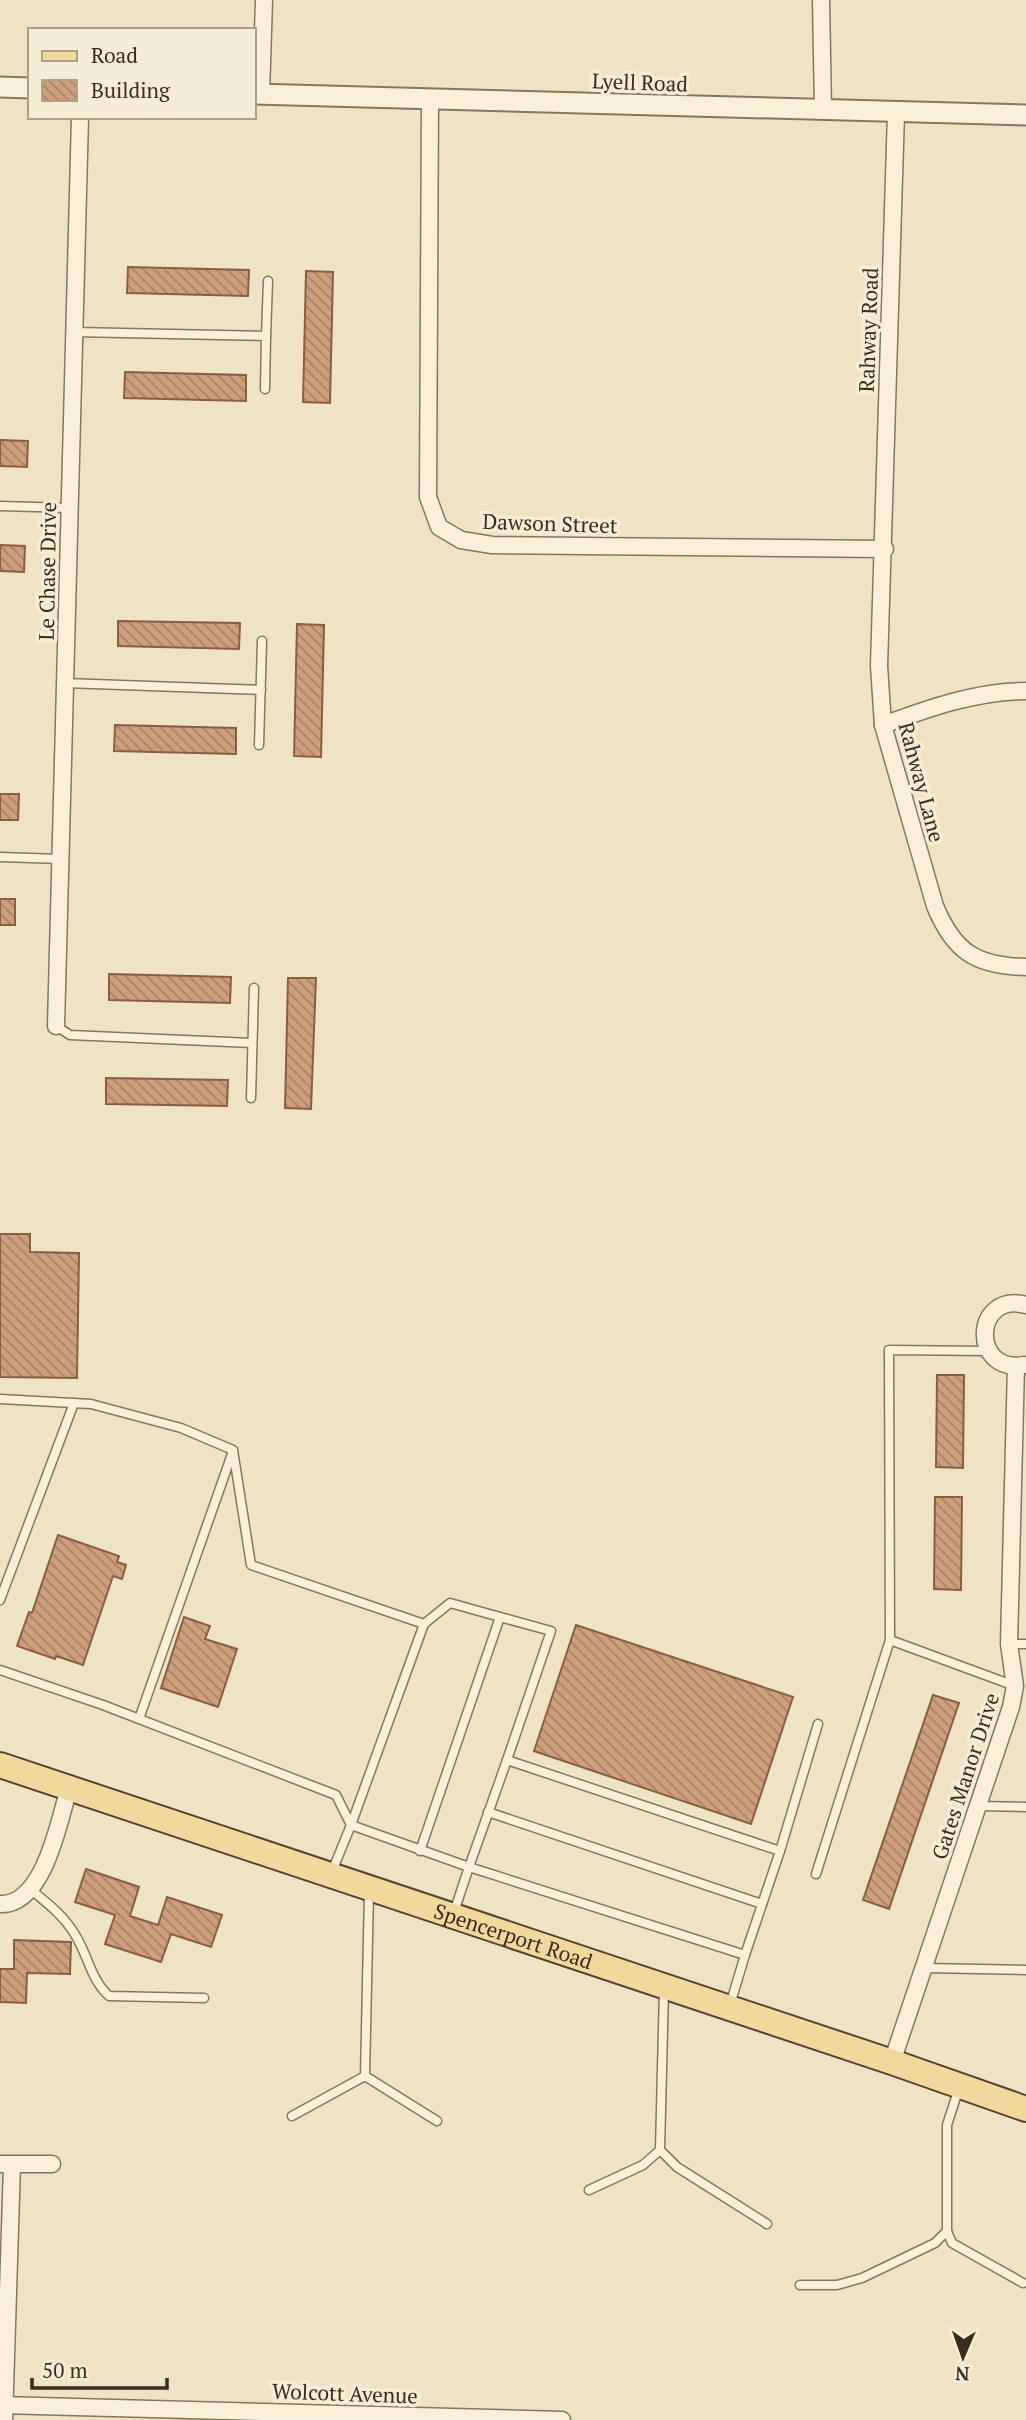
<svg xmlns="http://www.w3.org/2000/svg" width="1026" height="2420" font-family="'PT Serif',serif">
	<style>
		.building { fill: url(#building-back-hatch); stroke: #895f41; stroke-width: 2 }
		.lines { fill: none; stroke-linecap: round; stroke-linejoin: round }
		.service-casing { stroke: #8a755b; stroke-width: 11 }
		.minor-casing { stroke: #8a755b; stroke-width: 19 }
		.tertiary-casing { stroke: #8a755b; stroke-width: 23 }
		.primary-casing { stroke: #58432f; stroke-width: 28 }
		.service { stroke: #f9f0d9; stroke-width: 8 }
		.minor { stroke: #f9f0d9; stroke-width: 16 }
		.tertiary { stroke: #f9f0d9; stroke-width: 19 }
		.primary { stroke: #f1d99e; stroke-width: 24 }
		.labels { text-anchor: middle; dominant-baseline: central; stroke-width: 7; stroke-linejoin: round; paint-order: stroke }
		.street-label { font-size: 21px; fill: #3a2d1f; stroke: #f6edd5 }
	</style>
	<defs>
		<pattern id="building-back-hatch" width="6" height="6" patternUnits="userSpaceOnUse" patternTransform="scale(1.75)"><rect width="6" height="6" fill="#cd9f7c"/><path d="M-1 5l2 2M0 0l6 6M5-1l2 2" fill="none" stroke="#a78265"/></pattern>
	</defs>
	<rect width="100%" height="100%" fill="#efe3c6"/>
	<g class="building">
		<polygon points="128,267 249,270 248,296 127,293"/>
		<polygon points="306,271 333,272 330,403 303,402"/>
		<polygon points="125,372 246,375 246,401 124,398"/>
		<polygon points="0,440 28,441 27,467 0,466"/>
		<polygon points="0,545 25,546 24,572 0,571"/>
		<polygon points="118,621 240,623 239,649 118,646"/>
		<polygon points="297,624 324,625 321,757 294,756"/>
		<polygon points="115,725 236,728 236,754 114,751"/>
		<polygon points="0,794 19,794 18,820 0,820"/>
		<rect x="0" y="899" width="15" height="26"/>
		<polygon points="109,974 231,977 230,1003 109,1000"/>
		<polygon points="288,978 316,978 311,1109 285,1108"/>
		<polygon points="106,1078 228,1080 227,1106 106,1104"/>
		<polygon points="0,1234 30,1234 30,1252 79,1253 77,1378 0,1377"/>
		<polygon points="937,1375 964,1375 963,1468 936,1467"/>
		<polygon points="935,1497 962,1497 961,1590 934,1589"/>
		<polygon points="58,1535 119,1556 117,1562 126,1565 122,1579 113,1576 83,1665 56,1656 55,1659 17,1646 29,1612 32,1613"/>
		<polygon points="184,1617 210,1626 205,1639 237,1649 218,1707 161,1688"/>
		<polygon points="576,1625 793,1697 751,1824 534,1751"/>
		<polygon points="933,1695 959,1703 889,1909 863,1900"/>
		<polygon points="86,1869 139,1887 130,1916 158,1925 167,1897 222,1915 211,1947 171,1934 161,1962 105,1944 115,1915 75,1902"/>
		<polygon points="14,1940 71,1942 70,1974 27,1973 26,2003 0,2002 0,1969 14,1969"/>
	</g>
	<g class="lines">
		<defs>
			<g id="service">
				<polyline points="74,332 266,336 265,389"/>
				<polyline points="266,336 268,281"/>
				<polyline points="0,506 70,508"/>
				<polyline points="65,683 261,690"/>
				<polyline points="259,745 262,641"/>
				<polyline points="0,857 61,859"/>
				<polyline points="56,1026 70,1035 252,1043"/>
				<polyline points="251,1098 254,988"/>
				<polyline points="0,1399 91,1404 181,1428 233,1450 251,1565 424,1624 351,1825"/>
				<polyline points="0,1600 74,1403"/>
				<polyline points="424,1624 450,1603 500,1617"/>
				<polyline points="890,1640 889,1350 989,1351"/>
				<polyline points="1009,1644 1026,1644"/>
				<polyline points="0,1670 103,1705 336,1795 351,1825"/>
				<polyline points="139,1719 233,1451"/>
				<polyline points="979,1806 1026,1807"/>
				<polyline points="488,1812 762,1904"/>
				<polyline points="420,1851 500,1617 551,1631 507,1760"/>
				<polyline points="780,1851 818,1724"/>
				<polyline points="331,1874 351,1825 469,1867 507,1760 780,1851 745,1955"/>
				<polyline points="816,1874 890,1640 1015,1686"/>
				<path d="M30 1889C46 1902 63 1915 74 1933 88 1954 90 1979 109 1996L204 1998"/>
				<polyline points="369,1892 365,2076 437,2121"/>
				<polyline points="454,1912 469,1867 745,1955 730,2005"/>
				<polyline points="925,1968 1026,1970"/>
				<polyline points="292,2116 365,2076"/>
				<polyline points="660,2150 677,2167 767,2224"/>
				<polyline points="589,2190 643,2165 660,2150 664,1989"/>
				<polyline points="947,2231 952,2243 1023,2283"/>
				<polyline points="800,2285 837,2285 862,2278 935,2243 947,2231 947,2125 959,2088"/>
			</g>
			<g id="minor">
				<polyline points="821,0 823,110"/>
				<polyline points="261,94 264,0"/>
				<polyline points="430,99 428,497 439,527 461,540 492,545 885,549"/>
				<path d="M896 112 879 666 883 725 935 906C954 952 976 966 1026 967"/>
				<path d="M883 725C929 708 977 691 1026 691"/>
				<polyline points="56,1026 80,117"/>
				<path d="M1024 1365C970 1374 973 1291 1026 1305"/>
				<path d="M0 1904C44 1906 59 1821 69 1788"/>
				<polyline points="892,2062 1011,1707 1015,1686 1009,1644 1016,1366"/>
				<polyline points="0,2164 52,2164"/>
				<polyline points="0,2405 562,2420"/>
				<polyline points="4,2420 12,2165"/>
			</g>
			<g id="tertiary">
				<polyline points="0,87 30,88"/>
				<polyline points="254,94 1026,115"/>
			</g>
			<g id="primary">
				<path id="s1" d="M0 1765 892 2062 1026 2109"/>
			</g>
		</defs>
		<use href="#service" class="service-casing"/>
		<use href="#minor" class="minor-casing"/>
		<use href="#tertiary" class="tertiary-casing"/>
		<use href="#primary" class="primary-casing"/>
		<use href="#service" class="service"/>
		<use href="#minor" class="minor"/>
		<use href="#tertiary" class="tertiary"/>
		<use href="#primary" class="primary"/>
	</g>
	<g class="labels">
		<g class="street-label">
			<text transform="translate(640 82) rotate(2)">Lyell Road</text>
			<text transform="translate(868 330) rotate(-88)">Rahway Road</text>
			<text transform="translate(550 523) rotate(2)">Dawson Street</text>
			<text transform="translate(47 571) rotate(-89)">Le Chase Drive</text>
			<text transform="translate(922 782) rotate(75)">Rahway Lane</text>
			<text transform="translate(965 1776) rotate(-72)">Gates Manor Drive</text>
			<text stroke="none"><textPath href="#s1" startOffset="541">Spencerport Road</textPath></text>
			<text transform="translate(345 2393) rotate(2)">Wolcott Avenue</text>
		</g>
	</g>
	<rect x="28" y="28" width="228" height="91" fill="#f6edd5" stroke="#aba08c" stroke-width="2"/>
	<rect x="42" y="51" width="35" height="10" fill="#f1d99e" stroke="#aba08c" stroke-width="2"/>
	<text x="91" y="63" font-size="21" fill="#3a2d1f">Road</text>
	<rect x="42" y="80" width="35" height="21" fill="url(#building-back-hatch)" stroke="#aba08c" stroke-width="2"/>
	<text x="91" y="98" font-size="21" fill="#3a2d1f">Building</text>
	<g transform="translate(963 2357) rotate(182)" stroke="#f6edd5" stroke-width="5" paint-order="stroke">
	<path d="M0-5L12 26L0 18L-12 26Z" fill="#3a2d1f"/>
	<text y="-10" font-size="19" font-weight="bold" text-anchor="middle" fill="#3a2d1f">N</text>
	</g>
	<path d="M32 2378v10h135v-10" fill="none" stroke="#3a2d1f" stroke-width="3.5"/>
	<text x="42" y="2378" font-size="21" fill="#3a2d1f" stroke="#f6edd5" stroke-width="5" paint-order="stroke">50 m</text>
</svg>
